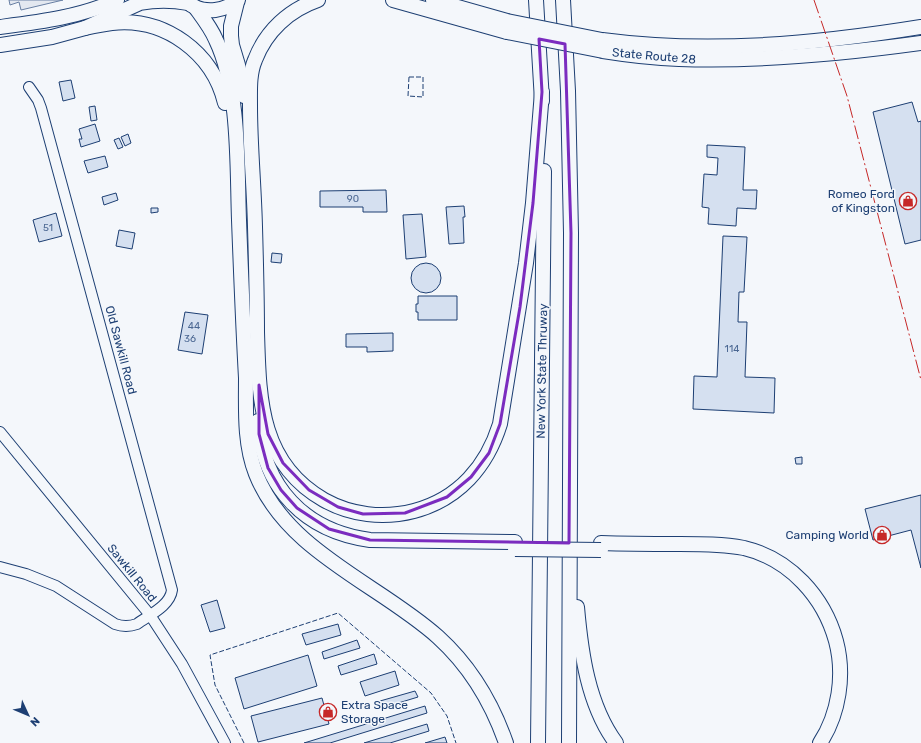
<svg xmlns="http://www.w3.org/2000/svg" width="921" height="743" font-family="Rubik,sans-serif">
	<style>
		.parking { fill: #e3e8f0; stroke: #687fa3 }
		.building { fill: #d5e0f0; stroke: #1d3f73 }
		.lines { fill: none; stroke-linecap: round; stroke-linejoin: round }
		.minor-casing { stroke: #1d3f73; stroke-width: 12 }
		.highway-casing { stroke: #1d3f73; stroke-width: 16 }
		.minor { stroke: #f4f7fb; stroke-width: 10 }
		.highway { stroke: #f4f7fb; stroke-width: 14 }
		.highway-bridge-casing { stroke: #1d3f73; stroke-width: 16; stroke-linecap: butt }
		.highway-bridge { stroke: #f4f7fb; stroke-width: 14 }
		.fence { stroke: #1d3f73; stroke-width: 1; stroke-dasharray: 5 2; stroke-linecap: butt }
		.power { stroke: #c62828; stroke-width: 1; stroke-dasharray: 14 3 2 3; stroke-linecap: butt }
		.marked { fill: none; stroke: #7b2cbf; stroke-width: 3; stroke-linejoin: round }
		.labels { text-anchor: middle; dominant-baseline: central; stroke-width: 3; stroke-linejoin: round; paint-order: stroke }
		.number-label { font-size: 10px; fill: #4b6792 }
		.street-label { font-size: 12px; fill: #1d3f73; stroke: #f4f7fb }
		.poi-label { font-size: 12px; fill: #1d3f73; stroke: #f4f7fb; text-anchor: end }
	</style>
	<rect width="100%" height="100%" fill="#f4f7fb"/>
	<polygon class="parking" points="9,0 63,0 21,10 19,2 10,5"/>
	<g class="building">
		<polygon points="71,80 75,98 63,101 59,82"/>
		<polygon points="912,102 918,122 921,121 921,240 905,244 873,112"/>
		<polygon points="95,106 97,120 91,121 89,107"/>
		<polygon points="95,124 100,141 81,147 79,139 82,139 79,129"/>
		<polygon points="128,134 131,143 125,146 121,137"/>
		<polygon points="119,138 123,147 118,149 114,140"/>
		<polygon points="707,145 745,147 743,190 757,190 756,209 737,208 736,226 708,224 709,208 702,207 704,174 717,175 718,158 707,157"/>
		<polygon points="105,156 108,167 88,173 84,161"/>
		<polygon points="386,190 387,212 363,212 363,207 320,207 320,191"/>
		<polygon points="116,193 118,200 104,205 102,197"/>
		<polygon points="464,206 465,217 463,217 464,243 449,244 446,207"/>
		<polygon points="151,208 158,208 158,212 151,213"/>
		<polygon points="56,213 62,236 39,242 33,220"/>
		<polygon points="422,214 426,257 406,259 403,215"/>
		<polygon points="119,230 135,233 132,249 116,246"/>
		<polygon points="723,236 747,237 744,292 739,292 738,322 747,322 745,377 775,378 774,413 693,409 694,376 717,377"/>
		<polygon points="272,253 282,254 281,263 271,262"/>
		<circle cx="426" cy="278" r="15"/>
		<polygon points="418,296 457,296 457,320 418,320 418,312 416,312 416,304 418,304"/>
		<polygon points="185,312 208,315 202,354 178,350"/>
		<polygon points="393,333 393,351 367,352 367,347 346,347 346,334"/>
		<polygon points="802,457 802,464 796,464 795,458"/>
		<polygon points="921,495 921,568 911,530 873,540 865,509"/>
		<polygon points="217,600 225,628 210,632 201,605"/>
		<polygon points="338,624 341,635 306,645 302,634"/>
		<polygon points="357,640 360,648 324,659 322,652"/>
		<polygon points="374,654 377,664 341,675 338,666"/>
		<polygon points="308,655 317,686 244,709 235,678"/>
		<polygon points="395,671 399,685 365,696 360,682"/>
		<polygon points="415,691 418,697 382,708 380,701"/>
		<polygon points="322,698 329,724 258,742 251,716"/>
		<polygon points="425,706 427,713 330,743 304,743"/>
		<polygon points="427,724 429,731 390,743 364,743"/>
		<polygon points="445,737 447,743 425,743"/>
	</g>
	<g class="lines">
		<defs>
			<g id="minor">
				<polyline points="0,432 150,615 182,664 225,743"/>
				<path d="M0 567 26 574 56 586 115 624C123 627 129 627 137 624 149 615 170 606 172 590L41 108 38 100 29 87"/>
			</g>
			<g id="highway">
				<path d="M318 0C289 10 266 31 255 60 249 74 250 90 250 106 250 146 254 186 255 227 256 262 257 297 257 332 259 398 259 463 324 500 351 515 383 519 414 511 459 499 487 466 500 424L526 263 533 203 542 92"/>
				<polyline points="393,0 507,32"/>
				<polyline points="433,0 507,21"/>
				<polyline points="536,0 542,101"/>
				<polyline points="563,0 568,91 571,233 569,743"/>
				<polyline points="237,2 231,26 231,36 232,45 238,65 244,96"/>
				<path d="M191 5C206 14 225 11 238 0"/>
				<path d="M195 7C203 18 211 28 216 40 240 90 237 166 239 220 241 273 243 325 246 378 246 409 244 444 256 474 287 552 379 584 438 637 470 666 492 703 506 743"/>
				<path d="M0 27C39 22 81 17 117 0"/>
				<path d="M85 28C94 26 103 24 112 23 165 17 213 53 225 103"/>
				<path d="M602 40C708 54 816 44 921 27"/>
				<path d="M0 45 52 37 85 28 140 3C155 0 172 0 188 3"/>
				<path d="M603 51C628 55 653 58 679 59 759 62 841 54 921 43"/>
				<path d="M258 421C263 487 304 531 370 540L515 542"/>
				<path d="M601 543C628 544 654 544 680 544 702 544 723 544 744 548 790 559 824 597 836 641 845 675 839 714 820 743"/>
				<path d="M577 607C581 653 588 705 616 743"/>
				<polyline points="538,743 544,171"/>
			</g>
		</defs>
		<use href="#minor" class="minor-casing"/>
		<use href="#highway" class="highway-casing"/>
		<use href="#minor" class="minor"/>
		<use href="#highway" class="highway"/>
		<defs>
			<g id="highway-bridge">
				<polyline points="507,21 602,40"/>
				<polyline points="507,32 603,51"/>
				<polyline points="515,549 601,550"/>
			</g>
		</defs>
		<use href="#highway-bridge" class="highway-bridge-casing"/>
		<use href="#highway-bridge" class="highway-bridge"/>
		<g class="fence">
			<polygon points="409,77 423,77 423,97 408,96"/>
			<polyline points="244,743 215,685 210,655 338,613 431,693 447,716 456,743"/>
		</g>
		<polyline class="power" points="814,0 847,96 921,380"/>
	</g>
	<path class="marked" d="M539 39 565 44 571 233 569 543 370 540 329 529 297 508 281 490 268 468 259 434V385L268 434 283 463 309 490 338 507 363 514 405 513 447 497 471 477 489 453 500 424 520 307 533 203 542 92Z"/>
	<defs>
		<symbol id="shop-ring" viewBox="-11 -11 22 22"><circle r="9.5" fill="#f4f7fb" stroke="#c62828" stroke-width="1.5"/><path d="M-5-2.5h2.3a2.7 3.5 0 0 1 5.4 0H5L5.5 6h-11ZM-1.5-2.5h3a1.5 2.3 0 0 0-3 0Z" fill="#c62828"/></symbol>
	</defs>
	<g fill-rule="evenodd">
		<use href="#shop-ring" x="898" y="191" width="20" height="20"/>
		<use href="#shop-ring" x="872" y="525" width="20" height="20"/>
		<use href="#shop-ring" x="318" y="702" width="20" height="20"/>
	</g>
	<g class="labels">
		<g class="number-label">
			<text x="353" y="199">90</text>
			<text x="48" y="228">51</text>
			<text x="194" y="326">44</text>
			<text x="190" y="339">36</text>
			<text x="732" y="349">114</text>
		</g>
		<g class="street-label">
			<text transform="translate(654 56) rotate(5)">State Route 28</text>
			<text transform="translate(121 350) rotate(75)">Old Sawkill Road</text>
			<text transform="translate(542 371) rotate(-89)">New York State Thruway</text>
			<text transform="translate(132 573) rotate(51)">Sawkill Road</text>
		</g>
		<g class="poi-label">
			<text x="895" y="194">Romeo Ford<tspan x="895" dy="14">of Kingston</tspan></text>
			<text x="869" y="535">Camping World</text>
			<text x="341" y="705" text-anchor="start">Extra Space<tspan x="341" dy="14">Storage</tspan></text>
		</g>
	</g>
	<g transform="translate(28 715) rotate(134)" stroke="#f4f7fb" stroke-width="3" paint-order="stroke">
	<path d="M0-3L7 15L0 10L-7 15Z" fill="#1d3f73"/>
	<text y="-6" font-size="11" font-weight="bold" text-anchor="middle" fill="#1d3f73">N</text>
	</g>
</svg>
